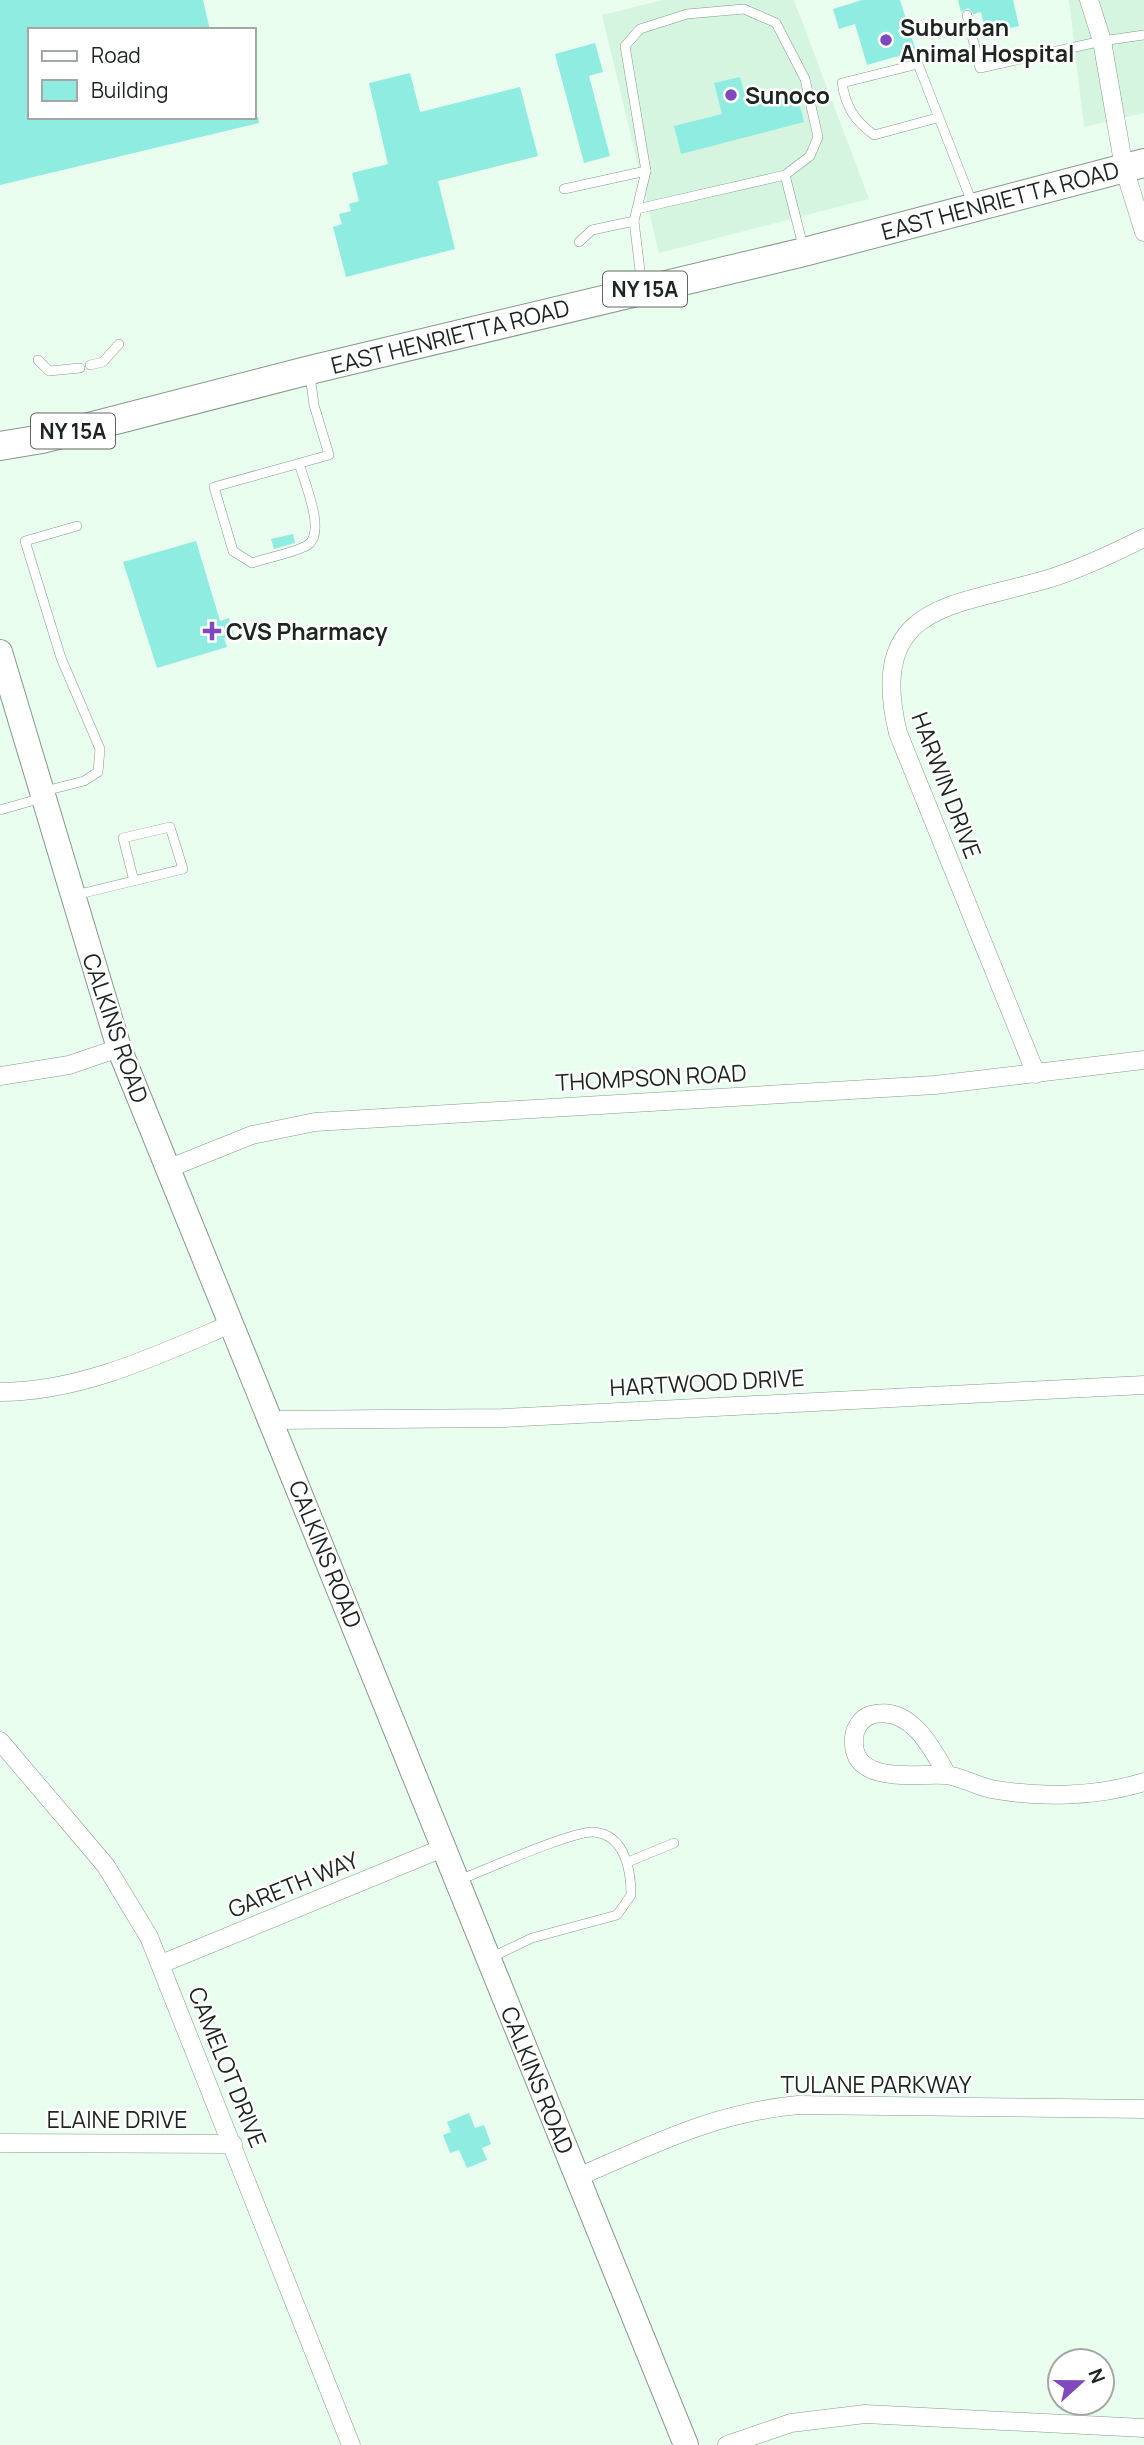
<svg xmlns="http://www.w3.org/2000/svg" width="1144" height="2445" font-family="Manrope,sans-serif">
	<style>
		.built { fill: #d5f5e0 }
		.building { fill: #8eece0 }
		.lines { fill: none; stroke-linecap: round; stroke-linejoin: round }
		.lane-casing { stroke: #839a8a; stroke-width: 10 }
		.street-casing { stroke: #839a8a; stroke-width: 19 }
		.secondary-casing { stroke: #839a8a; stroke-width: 26 }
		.primary-casing { stroke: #839a8a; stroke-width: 30 }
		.lane { stroke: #fff; stroke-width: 9 }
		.street { stroke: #fff; stroke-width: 18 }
		.secondary { stroke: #fff; stroke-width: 24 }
		.primary { stroke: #fff; stroke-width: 28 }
		.poi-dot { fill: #8048be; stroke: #fff; stroke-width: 2.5 }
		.labels { text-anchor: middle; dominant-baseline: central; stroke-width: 5; stroke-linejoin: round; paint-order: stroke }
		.shield { fill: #fff; stroke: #606662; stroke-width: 2 }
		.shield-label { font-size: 21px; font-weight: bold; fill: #1c251f }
		.poi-label { font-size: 23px; font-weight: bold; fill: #1c251f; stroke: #fff; text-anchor: start }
		.street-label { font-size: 23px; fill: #1c251f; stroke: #fff }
	</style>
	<rect width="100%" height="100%" fill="#eafef0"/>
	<g class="built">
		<polygon points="662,0 794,0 869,199 659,253 602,15"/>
		<polygon points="1069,0 1144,0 1144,113 1084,127"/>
	</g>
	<g class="building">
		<polygon points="0,0 203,0 210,30 30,30 30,117 258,117 259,123 0,185"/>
		<polygon points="862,0 900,0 916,51 867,65 855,24 839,29 833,9"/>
		<polygon points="958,0 1013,0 1019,26 986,34 981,12 974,14 968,8 961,12"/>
		<polygon points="595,43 603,72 589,76 610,156 584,163 555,54"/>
		<polygon points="410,73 420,112 520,87 538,156 438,181 455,249 346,277 333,227 342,224 339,214 351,211 349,204 359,201 352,173 388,164 369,83"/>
		<polygon points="740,77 748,107 797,95 804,122 681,154 674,126 722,114 714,83"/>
		<polygon points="293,534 295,543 274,549 271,539"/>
		<polygon points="196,541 220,621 229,618 234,635 224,638 227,647 157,668 123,562"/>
		<polygon points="469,2113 475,2128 484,2125 491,2144 482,2148 487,2160 467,2168 459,2150 450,2153 443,2135 451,2132 447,2122"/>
	</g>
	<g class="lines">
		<defs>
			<g id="lane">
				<polyline points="967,15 980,68 1102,41 1144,35"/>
				<path d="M937 118 874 135C854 120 846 107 842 83L918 64 973 205"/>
				<polyline points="564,189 646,171"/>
				<polyline points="637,209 785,175"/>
				<polyline points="579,242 592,230 634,221"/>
				<polyline points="642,287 634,221 646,171 625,46 640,29 687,14 744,9 776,23 805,79 818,137 810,156 785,175 804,250"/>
				<polyline points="38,360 49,371 80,368"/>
				<polyline points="90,365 103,362 119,344"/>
				<path d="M299 463C304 482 328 535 306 546 290 554 269 557 252 563L233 551 214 487 329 455 314 405 310 375"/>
				<polyline points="45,791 84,781 98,772 100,749 61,658 25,541 77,526"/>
				<polyline points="0,810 42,798"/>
				<polyline points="75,895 183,869 170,827 123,838 134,881"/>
				<polyline points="628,1862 674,1843"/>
				<path d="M457 1881C483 1871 571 1831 594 1832 625 1835 631 1870 631 1895L617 1915 532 1938 490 1958"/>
			</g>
			<g id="street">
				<polyline points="1089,0 1102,41 1124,168 1144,232"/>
				<path d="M1036 1074 898 733C866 601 956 607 1051 578 1083 568 1114 553 1144 538"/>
				<polyline points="0,1076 69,1065 119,1048"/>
				<polyline points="167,1169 252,1135 315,1122 935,1085 1144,1060"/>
				<path d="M0 1392C81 1392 158 1355 231 1324"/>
				<polyline points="272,1420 503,1418 1144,1385"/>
				<polyline points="0,1741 106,1866 149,1937 351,2445"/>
				<path d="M947 1775C932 1747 909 1704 871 1715 861 1718 854 1729 854 1739 851 1786 918 1773 945 1775 960 1776 976 1786 991 1789 1040 1798 1096 1797 1144 1782"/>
				<polyline points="161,1964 443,1848"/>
				<polyline points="0,2143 233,2144"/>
				<path d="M578 2177C654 2144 714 2113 798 2105L1144 2109"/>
				<polyline points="727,2445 791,2423 865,2414 1144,2428"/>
			</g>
			<polyline id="secondary" points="0,652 119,1048 686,2445"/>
			<polyline id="primary" points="0,446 42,439 310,370 804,252 1144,163"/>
		</defs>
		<use href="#lane" class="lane-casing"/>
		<use href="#street" class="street-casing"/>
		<use href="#secondary" class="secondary-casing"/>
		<use href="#primary" class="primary-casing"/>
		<use href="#lane" class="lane"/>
		<use href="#street" class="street"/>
		<use href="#secondary" class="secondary"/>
		<use href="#primary" class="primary"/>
	</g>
	<g class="poi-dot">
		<circle cx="886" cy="40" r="7"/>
		<circle cx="731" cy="95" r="7"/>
		<path d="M208.5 620.5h7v7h7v7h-7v7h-7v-7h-7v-7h7z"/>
	</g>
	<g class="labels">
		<g class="shield">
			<rect x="603" y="271.5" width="84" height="35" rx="5"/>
			<rect x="31" y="413.5" width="84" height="35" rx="5"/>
		</g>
		<g class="shield-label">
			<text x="645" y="289">NY 15A</text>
			<text x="73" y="431">NY 15A</text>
		</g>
		<g class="poi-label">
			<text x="900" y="27">Suburban<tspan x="900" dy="26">Animal Hospital</tspan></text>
			<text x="745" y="95">Sunoco</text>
			<text x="226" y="631">CVS Pharmacy</text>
		</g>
		<g class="street-label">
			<text transform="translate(1000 200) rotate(-15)">EAST HENRIETTA ROAD</text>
			<text transform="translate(450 336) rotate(-14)">EAST HENRIETTA ROAD</text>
			<text transform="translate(947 785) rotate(69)">HARWIN DRIVE</text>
			<text transform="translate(116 1028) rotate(71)">CALKINS ROAD</text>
			<text transform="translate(651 1077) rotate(-3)">THOMPSON ROAD</text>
			<text transform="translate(707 1382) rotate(-3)">HARTWOOD DRIVE</text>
			<text transform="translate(326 1554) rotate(68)">CALKINS ROAD</text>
			<text transform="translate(293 1884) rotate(-22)">GARETH WAY</text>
			<text transform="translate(228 2067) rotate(68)">CAMELOT DRIVE</text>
			<text transform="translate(538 2080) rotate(68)">CALKINS ROAD</text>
			<text x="876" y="2084">TULANE PARKWAY</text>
			<text x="117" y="2119">ELAINE DRIVE</text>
		</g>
	</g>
	<rect x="28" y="28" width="228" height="91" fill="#ffffff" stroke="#a4a8a5" stroke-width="2"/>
	<rect x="42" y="51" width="35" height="10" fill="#ffffff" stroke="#a4a8a5" stroke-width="2"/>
	<text x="91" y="63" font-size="21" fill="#1c251f">Road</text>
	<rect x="42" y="80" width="35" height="21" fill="#8eece0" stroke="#a4a8a5" stroke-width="2"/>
	<text x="91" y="98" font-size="21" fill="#1c251f">Building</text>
	<g transform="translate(1081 2382) rotate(69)"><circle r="33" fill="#ffffff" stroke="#a4a8a5" stroke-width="2"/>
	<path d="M0-5L12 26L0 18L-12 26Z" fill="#8048be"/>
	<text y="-10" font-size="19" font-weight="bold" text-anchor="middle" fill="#1c251f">N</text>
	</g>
</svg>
